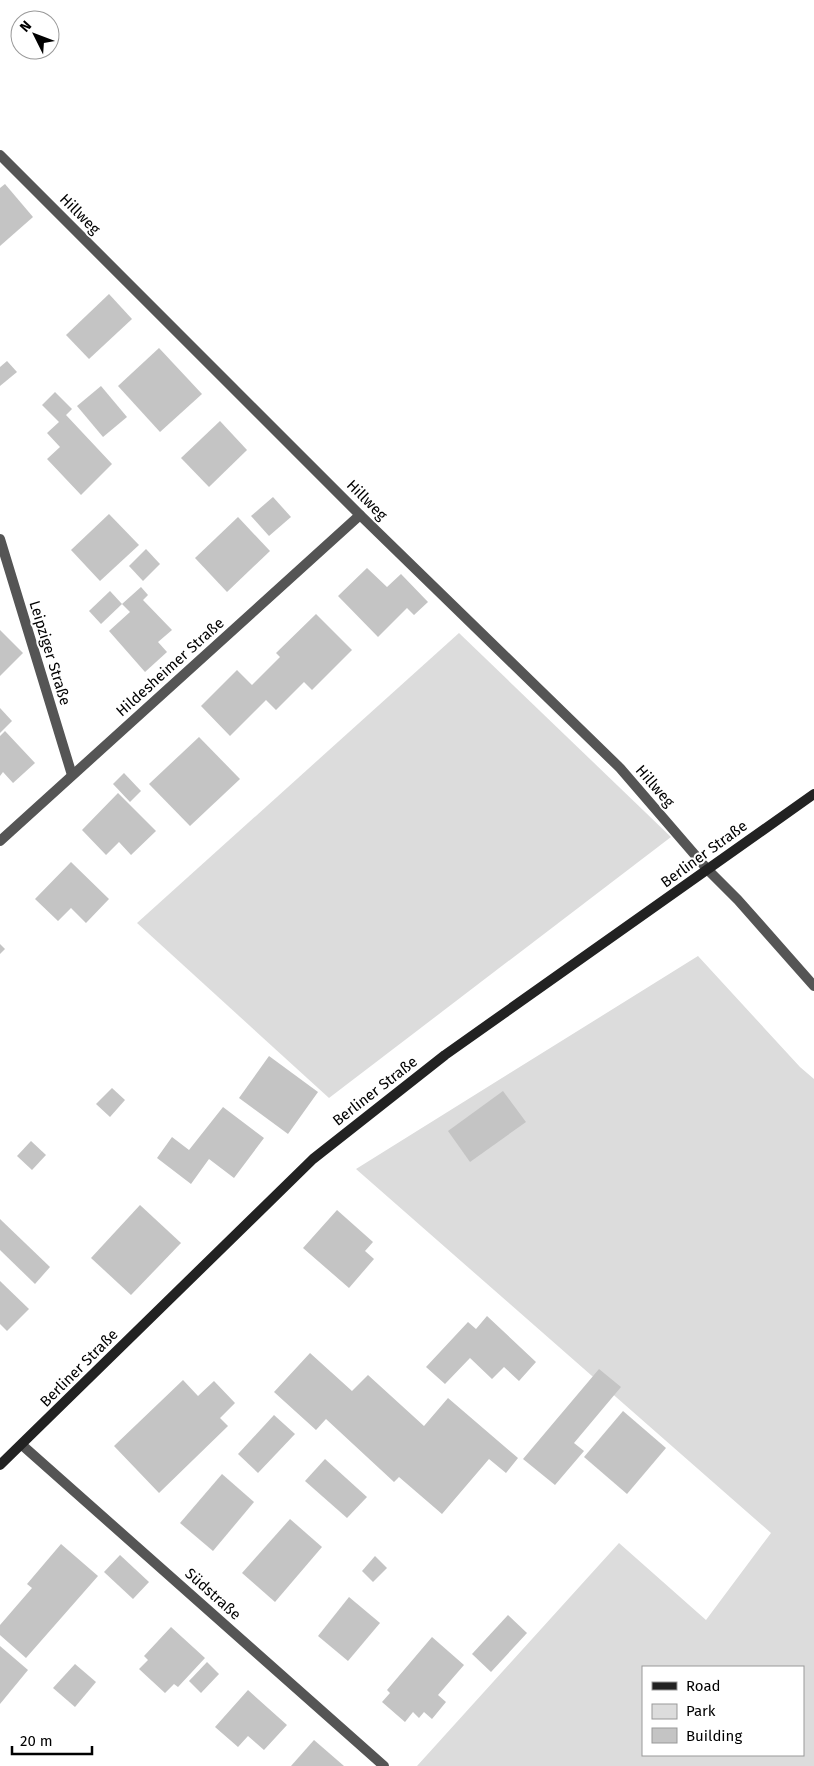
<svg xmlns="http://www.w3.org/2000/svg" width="814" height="1766" font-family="'Fira Sans',sans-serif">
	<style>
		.green { fill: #dcdcdc; fill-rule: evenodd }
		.building { fill: #c4c4c4 }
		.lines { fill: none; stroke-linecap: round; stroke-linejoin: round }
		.lane { stroke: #555; stroke-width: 10 }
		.street { stroke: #555; stroke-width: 10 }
		.secondary { stroke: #222; stroke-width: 10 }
		.labels { text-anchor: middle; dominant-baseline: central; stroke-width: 4; stroke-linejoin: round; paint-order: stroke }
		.street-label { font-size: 15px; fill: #000; stroke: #fff }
	</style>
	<rect width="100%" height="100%" fill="#fff"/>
	<g class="green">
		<polygon points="459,633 671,837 329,1098 137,923"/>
		<path d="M698 956 800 1067 814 1079V1766H417L619 1543 706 1620 771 1533 356 1169ZM643 1667H803V1755H643Z"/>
	</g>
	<g class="building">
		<polygon points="5,184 33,217 0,246 0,188"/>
		<polygon points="109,294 132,319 89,359 66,335"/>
		<polygon points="159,348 202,394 160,432 118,386"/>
		<polygon points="7,361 17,372 0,386 0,367"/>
		<polygon points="101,386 127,417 103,437 77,406"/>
		<polygon points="55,392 72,409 66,415 112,464 81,495 47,459 60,447 47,433 59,422 42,405"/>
		<polygon points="220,421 247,450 209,487 181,458"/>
		<polygon points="273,497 291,517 269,536 251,516"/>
		<polygon points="109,514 139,545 100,581 71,550"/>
		<polygon points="238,517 270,551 227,592 195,558"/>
		<polygon points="146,549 160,564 143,581 129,566"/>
		<polygon points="367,568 387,587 401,574 428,602 414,615 407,608 378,637 338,596"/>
		<polygon points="141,587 148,595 143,600 172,630 158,642 167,652 145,672 109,631 130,612 122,604"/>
		<polygon points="110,591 122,604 101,624 89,611"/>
		<polygon points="316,614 352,650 312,690 304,682 276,710 266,700 230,736 201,706 237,670 252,685 280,657 276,653"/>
		<polygon points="0,630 23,653 0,676"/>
		<polygon points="0,708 12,721 0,733"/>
		<polygon points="5,731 35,763 13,783 3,772 0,776 0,736"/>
		<polygon points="199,737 240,779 190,826 149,784"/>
		<polygon points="124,773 141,791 130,802 113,784"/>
		<polygon points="118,793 156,831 131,855 119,842 106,855 82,830"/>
		<polygon points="71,862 109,899 86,923 71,908 58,921 35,899"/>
		<polygon points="0,944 5,949 0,954"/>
		<polygon points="269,1056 318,1092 288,1134 239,1098"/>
		<polygon points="112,1088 125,1100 110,1117 96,1104"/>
		<polygon points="503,1091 526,1122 470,1162 448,1131"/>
		<polygon points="223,1107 264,1138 234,1178 209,1159 191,1184 157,1158 172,1137 189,1150"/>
		<polygon points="31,1141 46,1155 32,1170 17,1156"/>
		<polygon points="140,1205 181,1243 131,1295 91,1258"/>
		<polygon points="337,1210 373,1242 365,1251 374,1259 349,1288 303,1248"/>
		<polygon points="0,1219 50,1267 35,1284 0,1250"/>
		<polygon points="0,1281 29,1309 7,1331 0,1324"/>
		<polygon points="487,1316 536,1362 519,1381 504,1367 492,1379 470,1358 445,1384 426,1367 468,1322 476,1329"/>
		<polygon points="310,1353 352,1391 368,1375 424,1426 448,1398 518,1458 506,1473 489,1459 442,1514 399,1477 394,1482 326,1419 316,1430 274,1392"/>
		<polygon points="599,1369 621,1387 574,1443 584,1451 555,1485 523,1459"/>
		<polygon points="183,1380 198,1396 214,1381 235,1403 220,1418 228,1426 159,1493 114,1446"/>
		<polygon points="623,1411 666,1448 627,1494 584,1457"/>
		<polygon points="274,1415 295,1434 258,1473 238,1454"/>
		<polygon points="325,1459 367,1497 347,1518 305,1481"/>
		<polygon points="222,1474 254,1502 213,1551 180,1523"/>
		<polygon points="290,1519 322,1547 275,1602 242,1573"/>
		<polygon points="61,1544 98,1576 26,1658 0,1635 0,1625 32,1588 27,1584"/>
		<polygon points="120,1555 149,1582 133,1599 104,1572"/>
		<polygon points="375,1556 387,1568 373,1582 362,1571"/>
		<polygon points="349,1597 380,1623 348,1661 318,1636"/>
		<polygon points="508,1615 527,1633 491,1672 472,1654"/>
		<polygon points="171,1627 205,1658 178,1687 174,1684 165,1693 139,1669 148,1660 144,1656"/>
		<polygon points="432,1637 464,1665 438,1695 446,1702 432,1719 424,1712 419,1718 413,1712 405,1722 382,1702 390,1693 387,1690"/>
		<polygon points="0,1646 28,1670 0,1704"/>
		<polygon points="207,1662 219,1674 201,1693 189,1681"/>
		<polygon points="75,1664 96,1682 75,1707 53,1688"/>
		<polygon points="248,1690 287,1725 264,1750 248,1736 238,1747 215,1727"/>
		<polygon points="314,1740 344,1766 291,1766"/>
	</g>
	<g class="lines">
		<polyline class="lane" points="708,870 738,900 814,986"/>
		<g class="street">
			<polyline points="0,155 360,515 620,768 708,870"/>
			<polyline points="0,539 72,775"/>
			<polyline points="0,841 360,515"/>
			<polyline points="22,1445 384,1766"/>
		</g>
		<polyline class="secondary" points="0,1465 313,1159 445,1055 814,794"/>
	</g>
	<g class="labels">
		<g class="street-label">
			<text transform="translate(80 214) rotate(45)">Hillweg</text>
			<text transform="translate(367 500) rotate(45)">Hillweg</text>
			<text transform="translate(50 653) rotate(73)">Leipziger Straße</text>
			<text transform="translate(170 667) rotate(-42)">Hildesheimer Straße</text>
			<text transform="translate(655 786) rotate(49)">Hillweg</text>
			<text transform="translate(704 854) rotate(-36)">Berliner Straße</text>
			<text transform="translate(375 1091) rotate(-38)">Berliner Straße</text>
			<text transform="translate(79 1368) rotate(-45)">Berliner Straße</text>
			<text transform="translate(213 1594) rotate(42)">Südstraße</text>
		</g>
	</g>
	<rect x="642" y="1666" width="162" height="90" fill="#ffffff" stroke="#999999"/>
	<rect x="652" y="1682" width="25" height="8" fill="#222222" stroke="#999999"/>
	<text x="686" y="1691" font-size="15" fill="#000000">Road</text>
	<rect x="652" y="1704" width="25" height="15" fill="#dcdcdc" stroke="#999999"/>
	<text x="686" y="1716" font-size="15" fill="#000000">Park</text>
	<rect x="652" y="1728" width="25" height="15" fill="#c4c4c4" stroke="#999999"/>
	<text x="686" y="1741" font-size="15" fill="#000000">Building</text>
	<g transform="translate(35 35) rotate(312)"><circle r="24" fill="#ffffff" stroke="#999999"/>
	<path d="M0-4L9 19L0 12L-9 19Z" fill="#000000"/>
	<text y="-8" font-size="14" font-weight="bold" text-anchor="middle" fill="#000000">N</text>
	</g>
	<path d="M12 1746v8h80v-8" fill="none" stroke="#000000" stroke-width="2.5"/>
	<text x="20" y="1746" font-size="15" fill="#000000" stroke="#ffffff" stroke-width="4" paint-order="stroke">20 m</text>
</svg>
